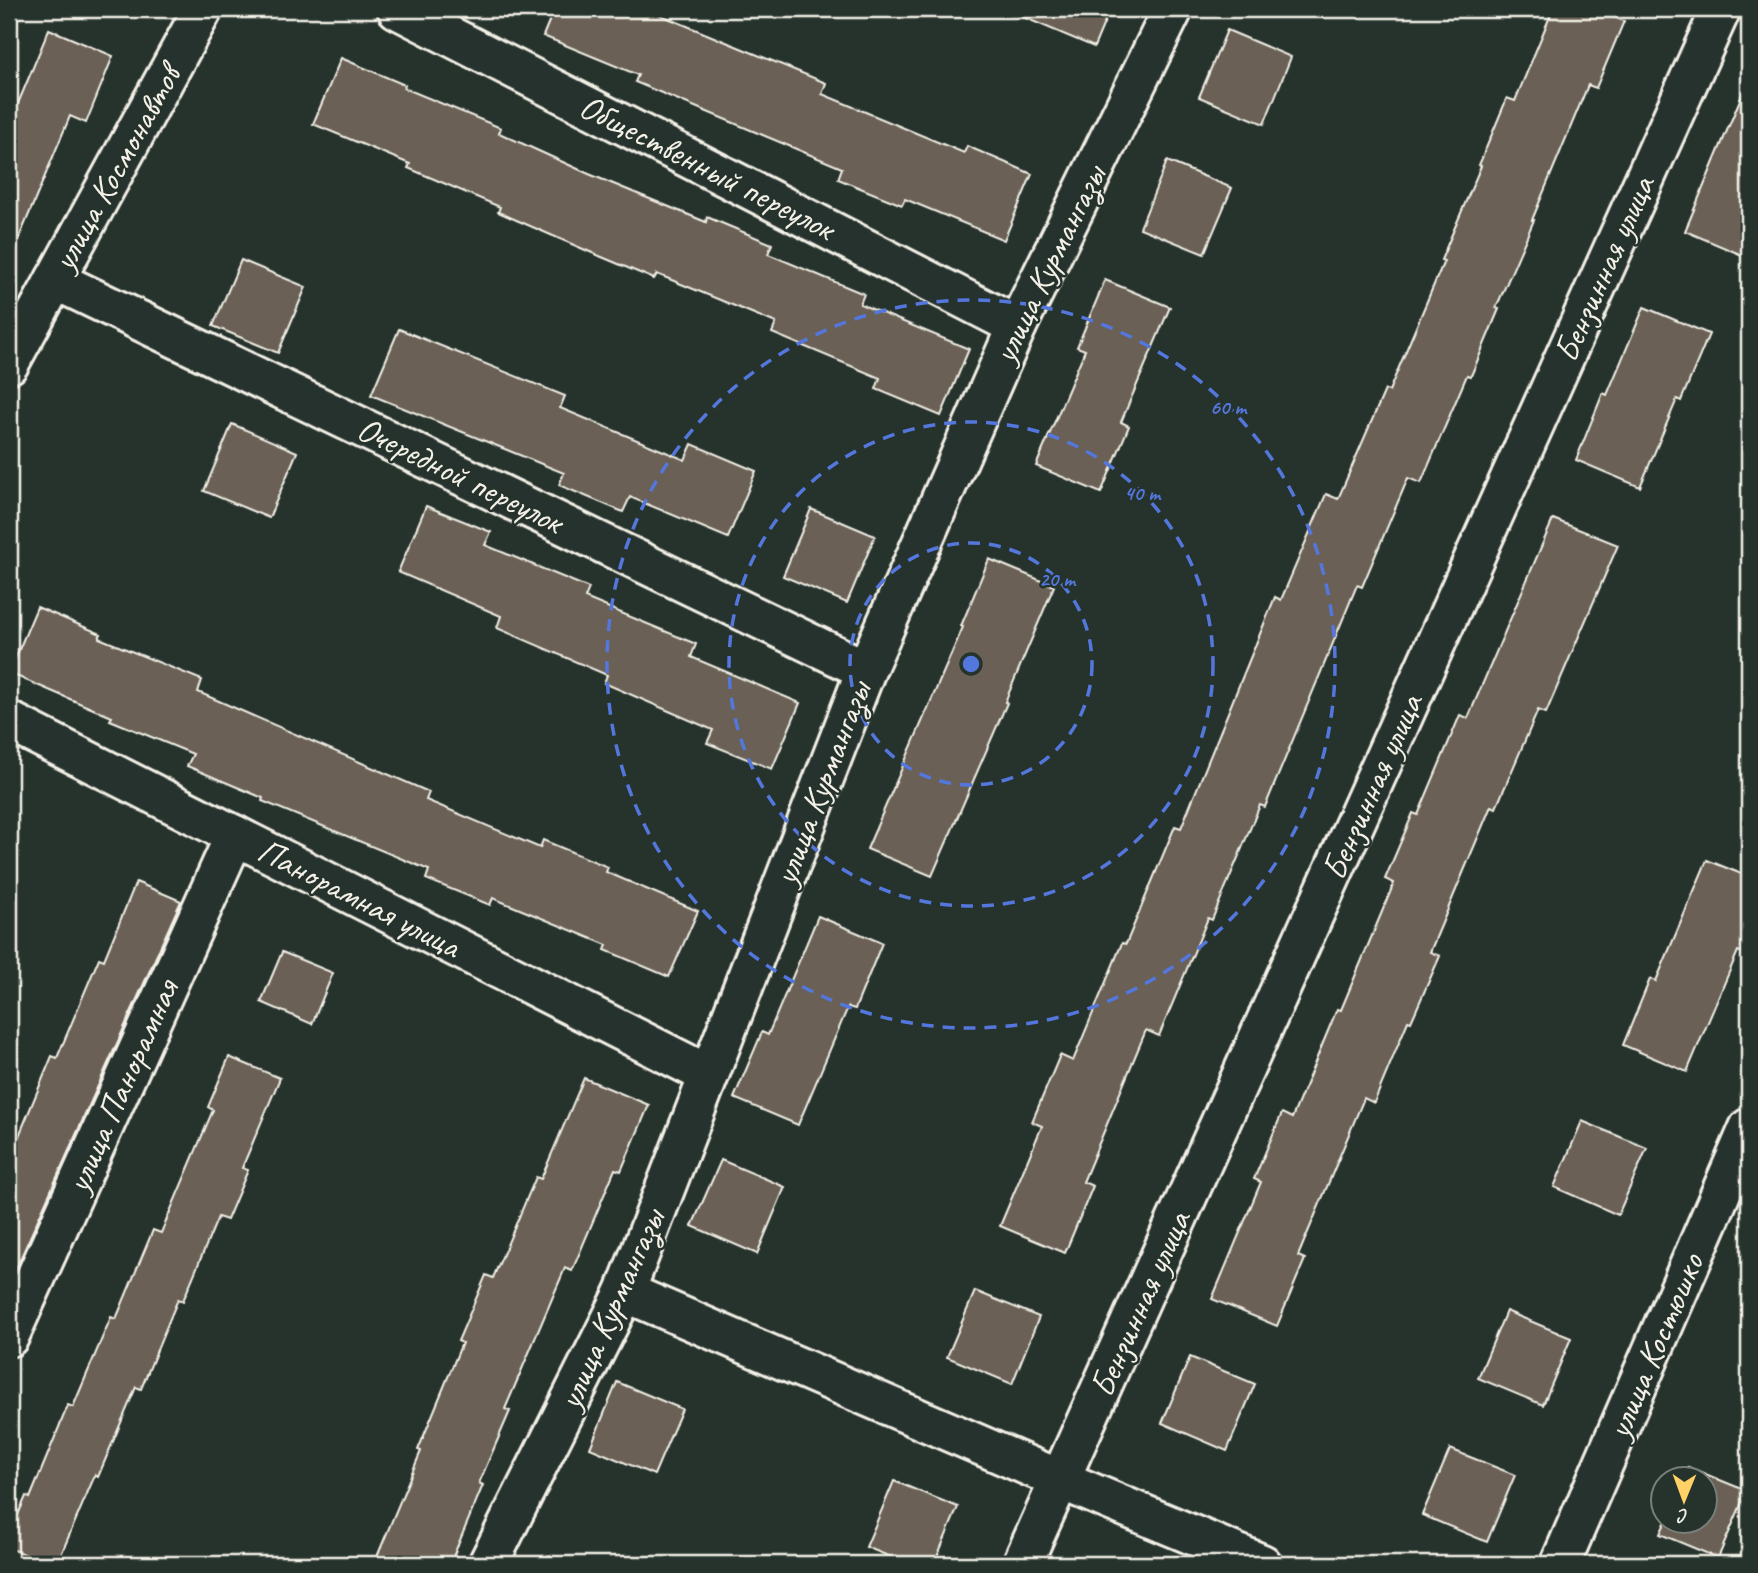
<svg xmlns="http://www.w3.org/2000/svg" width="1758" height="1573" font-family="Caveat,sans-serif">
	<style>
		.building { fill: #6a6054; stroke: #f4f1e8; stroke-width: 2 }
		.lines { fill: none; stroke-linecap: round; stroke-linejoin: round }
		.street-casing { stroke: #f4f1e8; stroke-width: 44 }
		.street { stroke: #26332d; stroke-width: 38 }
		.ring { fill: none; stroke: #5377dc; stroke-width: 3.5; stroke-dasharray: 12 9 }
		.labels { text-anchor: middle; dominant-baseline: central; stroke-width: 5; stroke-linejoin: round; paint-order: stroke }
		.street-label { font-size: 35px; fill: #f4f1e8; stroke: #26332d }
		.centre { fill: #5377dc; stroke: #26332d; stroke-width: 3.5 }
		.ring-label { font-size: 21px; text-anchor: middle; font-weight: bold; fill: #5377dc; stroke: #26332d; stroke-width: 5; stroke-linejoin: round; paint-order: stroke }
	</style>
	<rect width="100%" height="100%" fill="#26332d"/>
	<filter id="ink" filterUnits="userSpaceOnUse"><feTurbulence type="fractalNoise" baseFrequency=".0143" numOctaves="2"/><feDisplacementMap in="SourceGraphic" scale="14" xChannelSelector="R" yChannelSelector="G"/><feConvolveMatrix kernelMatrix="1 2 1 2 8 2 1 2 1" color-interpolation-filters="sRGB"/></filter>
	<g filter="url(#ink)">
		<g class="building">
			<polygon points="554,9 646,9 826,83 822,94 964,153 967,146 1032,174 1004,240 905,199 902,205 838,179 842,168 635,82 638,75 543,36"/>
			<polygon points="1004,9 1110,9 1094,47"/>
			<polygon points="1553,9 1594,9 1624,21 1596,88 1588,85 1532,220 1534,220 1496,308 1499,309 1471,376 1467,375 1421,483 1408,478 1362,587 1357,585 1265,807 1260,805 1212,920 1208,918 1159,1036 1146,1030 1083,1182 1093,1186 1065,1253 1000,1226 1042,1126 1032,1122 1060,1055 1073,1061 1122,943 1126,944 1175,826 1181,828 1275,597 1281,600 1326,494 1338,499 1385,390 1389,391 1444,261 1441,260 1481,166 1479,165 1507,98 1515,101"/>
			<polygon points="49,29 113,56 86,123 70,116 9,262 9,125"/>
			<polygon points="1227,30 1291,57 1264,124 1199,97"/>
			<polygon points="341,58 405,85 404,88 501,128 499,133 589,174 706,222 707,217 772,244 768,254 864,294 860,304 969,349 941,416 876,389 880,378 772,333 776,323 657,274 654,279 590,252 498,212 500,207 408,168 410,164 313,124"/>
			<polygon points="1749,78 1749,258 1685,231"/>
			<polygon points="1167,161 1232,188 1204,254 1140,228"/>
			<polygon points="241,260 306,287 278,353 213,326"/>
			<polygon points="1105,280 1170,307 1121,422 1129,426 1101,493 1036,466 1085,350 1077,347"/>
			<polygon points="1644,307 1709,334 1681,401 1677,399 1640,487 1576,460 1603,393 1607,395"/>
			<polygon points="399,329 565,396 560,408 685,460 692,444 756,471 728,538 630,497 623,512 559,485 564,473 371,395"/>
			<polygon points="232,424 297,452 269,518 204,491"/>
			<polygon points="426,506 491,532 485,545 589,588 585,598 696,644 691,657 800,703 772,769 707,743 713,730 604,683 607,675 497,628 501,616 398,572"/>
			<polygon points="811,509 875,536 847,603 783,576"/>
			<polygon points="1553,519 1618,545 1546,713 1538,710 1496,808 1491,806 1430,952 1440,956 1411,1022 1408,1021 1374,1103 1364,1098 1298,1256 1305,1259 1277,1326 1212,1299 1261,1182 1254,1179 1282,1113 1292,1118 1337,1009 1341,1010 1394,883 1385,879 1413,813 1418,815 1460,715 1468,718"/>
			<polygon points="989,559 1054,586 1005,702 1007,703 932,876 867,849 963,627 961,626"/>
			<polygon points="37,607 101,634 99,638 202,680 198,692 429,792 426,800 540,848 543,840 608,867 606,872 698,911 669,977 605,950 607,945 493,898 490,905 426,879 429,870 262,801 263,798 187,766 193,754 110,720 112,717 9,673"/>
			<polygon points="1707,860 1749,877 1749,956 1738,951 1687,1072 1623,1045 1650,979 1656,981"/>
			<polygon points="136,882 181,901 9,1284 9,1160 52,1056 57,1058 99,958 104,960"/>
			<polygon points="818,916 882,943 855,1009 848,1007 798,1125 734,1098 762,1032 768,1035"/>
			<polygon points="282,952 333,973 312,1024 261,1002"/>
			<polygon points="229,1057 280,1078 242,1168 248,1170 227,1220 218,1217 183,1301 178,1299 141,1389 136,1387 98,1477 95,1475 57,1564 49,1564 9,1548 9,1536 26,1496 30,1498 68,1405 73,1407 111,1317 116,1319 153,1230 161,1233 213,1110 208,1107"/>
			<polygon points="584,1078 649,1105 621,1171 615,1169 572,1271 565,1268 505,1409 510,1411 479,1483 483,1485 450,1564 374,1564 421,1451 418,1450 462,1343 458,1341 486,1275 493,1278 536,1177 541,1179"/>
			<polygon points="1582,1121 1647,1148 1618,1215 1554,1187"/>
			<polygon points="721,1160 785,1187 757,1254 692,1226"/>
			<polygon points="975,1291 1039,1317 1012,1384 947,1357"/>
			<polygon points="1506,1311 1571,1338 1543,1405 1478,1378"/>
			<polygon points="1190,1357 1255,1384 1227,1451 1162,1423"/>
			<polygon points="617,1382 682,1409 654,1475 590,1448"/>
			<polygon points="1450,1449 1515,1475 1487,1542 1422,1515"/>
			<polygon points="1688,1467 1747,1491 1718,1558 1660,1534 1666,1521 1705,1521 1705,1479 1683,1479"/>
			<polygon points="894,1481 958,1507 934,1564 908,1564 866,1547"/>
		</g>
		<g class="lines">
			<defs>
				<g id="street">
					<polyline points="397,9 1017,326"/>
					<polyline points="55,280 866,670"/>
					<polyline points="9,364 203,9"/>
					<polyline points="9,721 709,1075"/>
					<polyline points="625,1292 1061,1480 1262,1564"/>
					<polyline points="9,1337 235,835"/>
					<polyline points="488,1564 625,1292 866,670 1017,326 1173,9"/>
					<polyline points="1022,1564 1721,9"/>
					<polyline points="1560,1564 1749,1128"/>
				</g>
			</defs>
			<use href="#street" class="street-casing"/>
			<use href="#street" class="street"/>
		</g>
	</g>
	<g class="ring">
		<circle cx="971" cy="664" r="121"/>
		<circle cx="971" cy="664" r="242"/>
		<circle cx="971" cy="664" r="364"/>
	</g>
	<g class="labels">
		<g class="street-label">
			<text transform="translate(707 167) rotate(27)">Общественный переулок</text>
			<text transform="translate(116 168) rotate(-61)">улица Космонавтов</text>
			<text transform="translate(1049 264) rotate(-64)">улица Курмангазы</text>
			<text transform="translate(1604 269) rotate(-66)">Бензинная улица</text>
			<text transform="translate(460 475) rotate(26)">Очередной переулок</text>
			<text transform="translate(822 783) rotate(-69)">улица Курмангазы</text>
			<text transform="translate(1372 787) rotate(-66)">Бензинная улица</text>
			<text transform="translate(359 898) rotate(27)">Панорамная улица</text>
			<text transform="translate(122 1086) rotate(-66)">улица Панорамная</text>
			<text transform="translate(1140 1304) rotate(-66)">Бензинная улица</text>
			<text transform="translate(611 1309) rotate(-66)">улица Курмангазы</text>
			<text transform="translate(1655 1346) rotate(-67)">улица Костюшко</text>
		</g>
	</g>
	<circle cx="971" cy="664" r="10" class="centre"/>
	<g class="ring-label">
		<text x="1228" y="414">60 m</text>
		<text x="1142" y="500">40 m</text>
		<text x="1057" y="586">20 m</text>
	</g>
	<rect width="1758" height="1573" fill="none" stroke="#26332d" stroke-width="35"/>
	<rect x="18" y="18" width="1723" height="1538" fill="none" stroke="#f4f1e8" stroke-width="2.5" filter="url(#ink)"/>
	<g transform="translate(1684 1500) rotate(181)"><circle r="33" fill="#26332d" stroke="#787f78" stroke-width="2"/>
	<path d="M0-5L12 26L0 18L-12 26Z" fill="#ffd166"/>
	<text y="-10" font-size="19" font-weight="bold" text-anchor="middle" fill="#f4f1e8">С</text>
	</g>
</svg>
